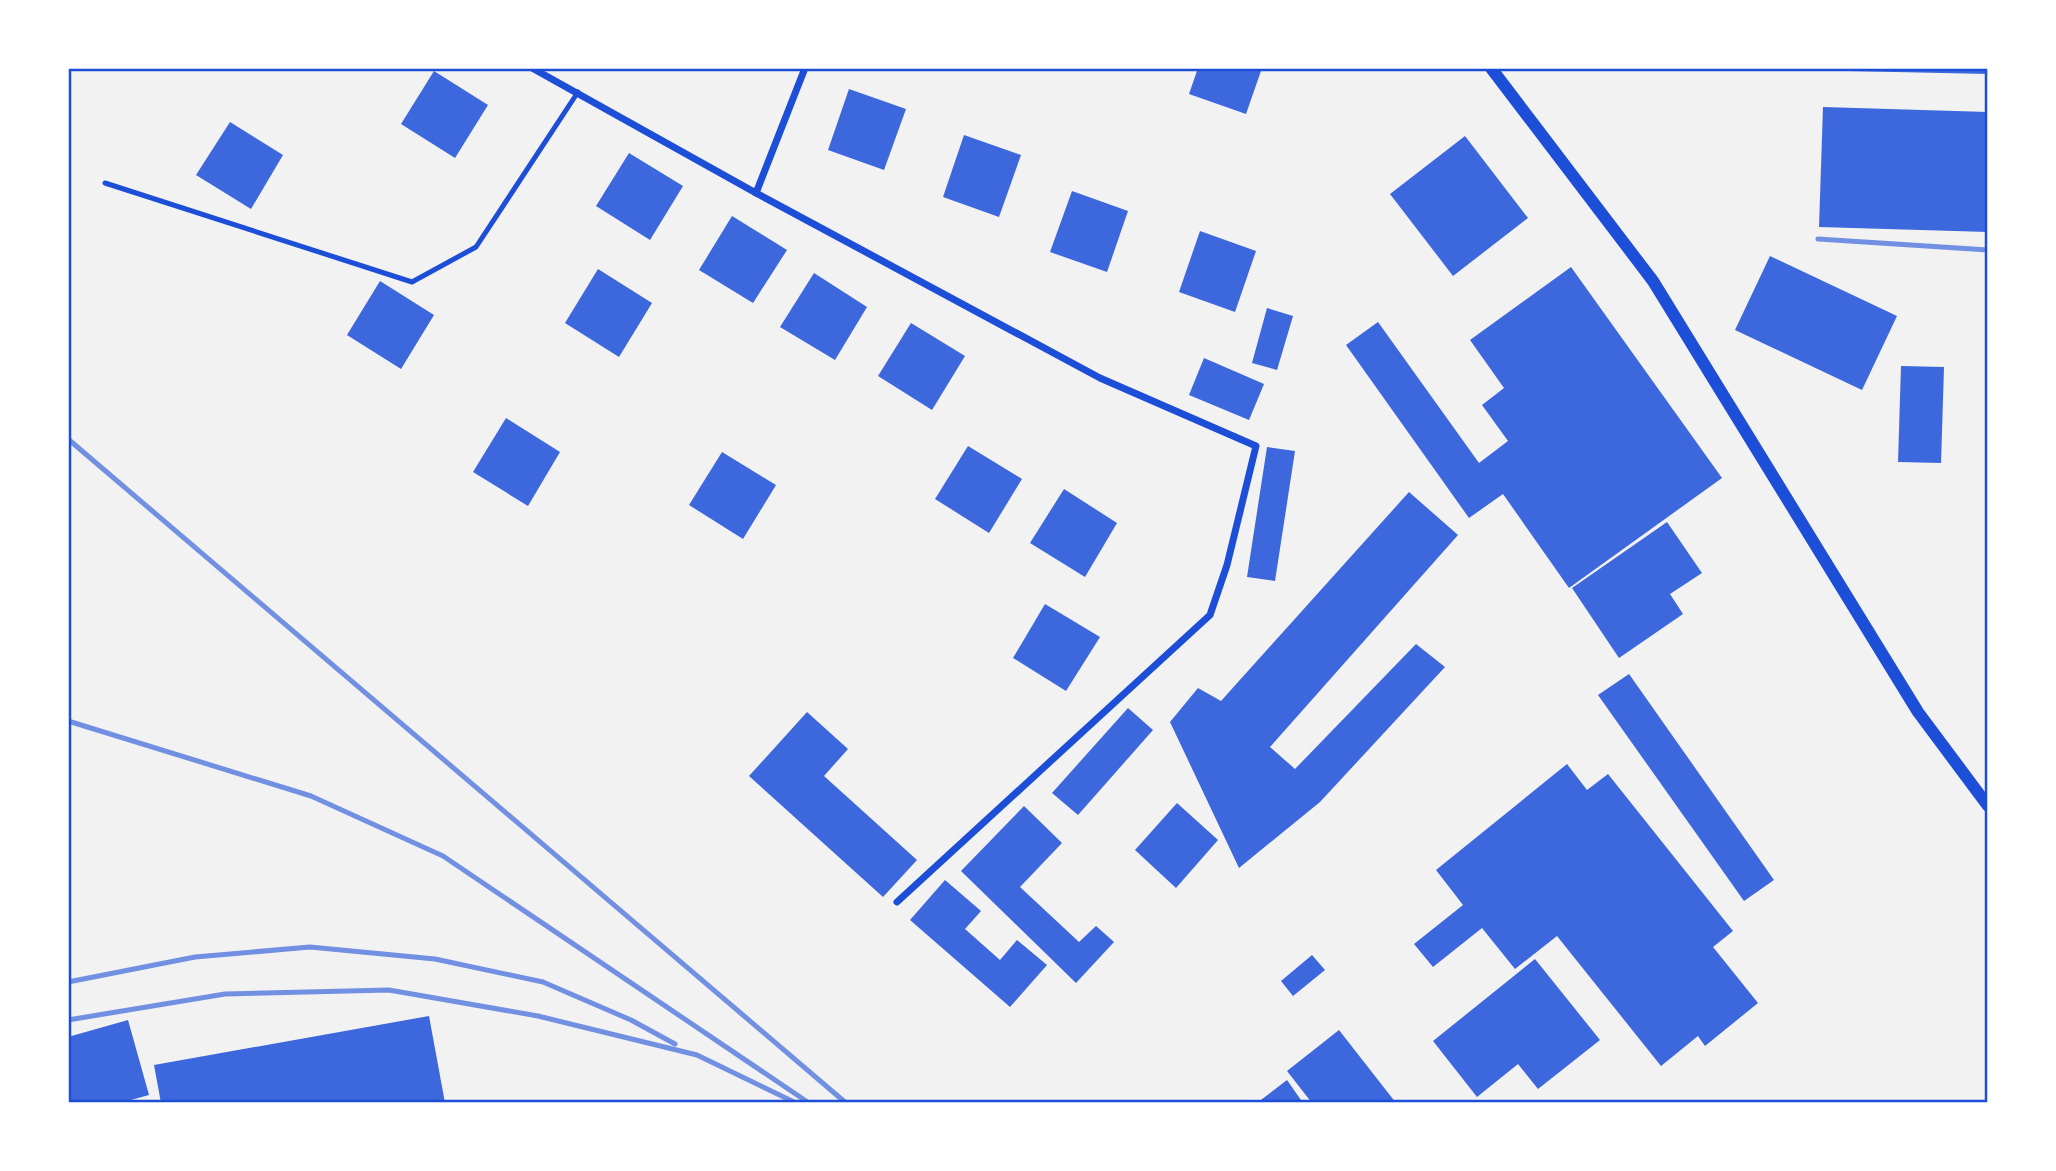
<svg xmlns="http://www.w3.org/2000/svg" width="2056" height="1171" font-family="Lato,sans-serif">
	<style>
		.building { fill: #3d67dc }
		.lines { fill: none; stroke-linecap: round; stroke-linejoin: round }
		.service { stroke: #1d4ed8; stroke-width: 5 }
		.minor { stroke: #1d4ed8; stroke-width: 7 }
		.tertiary { stroke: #1d4ed8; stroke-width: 12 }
		.rail { stroke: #7290e2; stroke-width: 5 }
		.neatline { fill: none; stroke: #1d4ed8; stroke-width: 2.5 }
	</style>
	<rect width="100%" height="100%" fill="#f2f2f2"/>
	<g class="building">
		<polygon points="1198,68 1262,68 1246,114 1189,94"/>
		<polygon points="1849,68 1988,68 1988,74 1849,71"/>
		<polygon points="434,71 488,105 455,158 401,124"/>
		<polygon points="849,89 906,109 884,170 828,150"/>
		<polygon points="1823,107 1988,112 1988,232 1819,227"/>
		<polygon points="230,122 283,155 251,209 196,175"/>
		<polygon points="964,135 1021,155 999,217 943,197"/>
		<polygon points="1465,136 1528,218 1453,276 1390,194"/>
		<polygon points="629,153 683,186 650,240 596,206"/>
		<polygon points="1072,191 1128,211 1107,272 1050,252"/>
		<polygon points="732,216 787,250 753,303 699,270"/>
		<polygon points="1200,231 1256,251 1235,312 1179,292"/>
		<polygon points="1770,256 1897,316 1862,390 1735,330"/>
		<polygon points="1571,267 1722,478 1569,588 1503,494 1469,518 1346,345 1378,322 1479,463 1508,441 1482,405 1504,388 1470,340"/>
		<polygon points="598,269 652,303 619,357 565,323"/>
		<polygon points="814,273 867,307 835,360 780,327"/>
		<polygon points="380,281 434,315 401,369 347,335"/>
		<polygon points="1267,308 1293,316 1277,370 1252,363"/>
		<polygon points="911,323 965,356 932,410 878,376"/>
		<polygon points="1204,358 1264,384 1249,420 1189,395"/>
		<polygon points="1901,366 1944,367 1941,463 1898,462"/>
		<polygon points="506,418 560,452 528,506 473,472"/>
		<polygon points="968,446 1022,479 989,533 935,499"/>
		<polygon points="1267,447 1295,451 1275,581 1247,577"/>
		<polygon points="722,452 776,485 743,539 689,505"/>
		<polygon points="1064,489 1117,523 1085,577 1030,543"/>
		<polygon points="1409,492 1458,535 1270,747 1295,769 1416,644 1445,667 1320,802 1239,868 1170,722 1198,688 1221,701"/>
		<polygon points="1667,522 1702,573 1670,594 1683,614 1619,658 1572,588"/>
		<polygon points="1045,604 1100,637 1066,691 1013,658"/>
		<polygon points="1629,674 1774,880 1744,901 1598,695"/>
		<polygon points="1128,708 1153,730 1078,815 1052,793"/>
		<polygon points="807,712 848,749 824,776 917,860 883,897 749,776"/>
		<polygon points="1567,764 1587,790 1608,774 1733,931 1713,947 1758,1003 1705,1046 1698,1036 1661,1066 1557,936 1515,969 1482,928 1433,967 1414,944 1463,905 1436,870"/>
		<polygon points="1177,803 1218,840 1176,888 1135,850"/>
		<polygon points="1024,806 1062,843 1020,887 1079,942 1096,926 1114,942 1076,983 961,871"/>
		<polygon points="945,880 981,911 965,929 1000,960 1017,940 1047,965 1010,1007 910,920"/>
		<polygon points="1312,955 1325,970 1293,996 1281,981"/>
		<polygon points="1535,959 1600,1040 1538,1089 1518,1064 1477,1097 1433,1041"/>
		<polygon points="429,1016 445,1103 161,1103 154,1065"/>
		<polygon points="128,1020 149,1095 120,1103 68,1103 68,1037"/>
		<polygon points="1339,1030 1396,1103 1312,1103 1287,1071"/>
		<polygon points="1287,1080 1303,1103 1257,1103"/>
	</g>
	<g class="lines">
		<polyline class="service" points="105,183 412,282 476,247 578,92"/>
		<g class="minor">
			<polyline points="532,68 756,193 1100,378 1256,446 1227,565 1210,615 897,902"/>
			<polyline points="756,193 805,68"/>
		</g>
		<polyline class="tertiary" points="1491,68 1653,281 1918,712 1988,806"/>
		<g class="rail">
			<polyline points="1818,239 1988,250"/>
			<polyline points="68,439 846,1103"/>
			<polyline points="68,721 311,796 443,856 809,1103"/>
			<polyline points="68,982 195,957 310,947 435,959 543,982 631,1020 675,1044"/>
			<polyline points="68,1020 225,994 389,990 538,1016 697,1055 794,1102"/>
		</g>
	</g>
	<rect width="2056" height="1171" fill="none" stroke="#ffffff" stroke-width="140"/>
	<rect x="70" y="70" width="1916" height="1031" class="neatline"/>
</svg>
